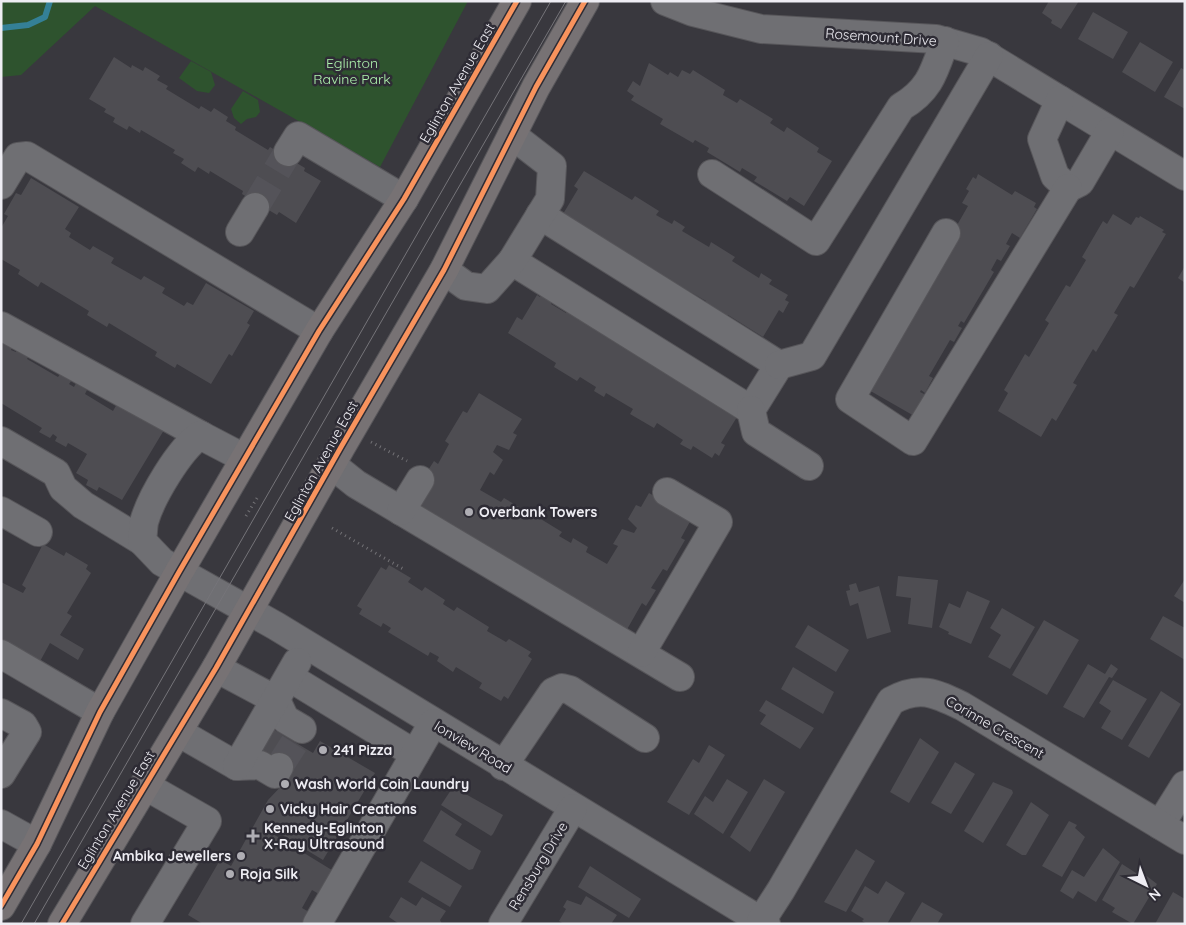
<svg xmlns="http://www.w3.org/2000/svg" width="1186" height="925" font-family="Quicksand,sans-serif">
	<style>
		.green { fill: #2e532e }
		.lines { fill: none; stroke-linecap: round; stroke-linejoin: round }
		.stream { stroke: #348096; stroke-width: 6 }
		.building { fill: #4e4d52 }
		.minor-tunnel { stroke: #545359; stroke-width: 28; stroke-dasharray: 28 14; stroke-linecap: butt }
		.minor-casing { stroke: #57565a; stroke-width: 30 }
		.major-casing { stroke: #57565a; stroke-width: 30 }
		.path { stroke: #737276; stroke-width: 3; stroke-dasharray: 1 4; stroke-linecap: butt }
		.minor { stroke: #6f6f73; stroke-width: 28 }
		.major { stroke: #777274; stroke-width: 28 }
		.tram { stroke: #757479; stroke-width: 1 }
		.cycleway-casing { stroke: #2e2c35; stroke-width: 8 }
		.cycleway { stroke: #f8935d; stroke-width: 5 }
		.poi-dot { fill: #afaeb4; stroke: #2e2c35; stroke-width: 2 }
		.labels { text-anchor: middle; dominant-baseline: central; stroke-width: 5; stroke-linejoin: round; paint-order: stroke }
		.street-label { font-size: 14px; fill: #eeedf3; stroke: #2e2c35 }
		.park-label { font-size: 14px; fill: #aef3ad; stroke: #2e2c35 }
		.poi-label { font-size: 14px; font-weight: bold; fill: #eeedf3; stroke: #2e2c35; text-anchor: start }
	</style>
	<rect width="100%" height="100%" fill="#39383e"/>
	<g class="green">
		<polygon points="1,1 468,1 380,167 95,6 21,75 1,77"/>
		<polygon points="191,61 211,72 215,85 209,93 197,91 179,78"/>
		<polygon points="243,91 258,100 260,112 256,117 247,119 241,124 234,118 231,109"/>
	</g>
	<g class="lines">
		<polyline class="stream" points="1,28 28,25 45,17 50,1"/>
	</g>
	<g class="building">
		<polygon points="1049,1 1079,1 1061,29 1051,23 1052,20 1042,13"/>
		<polygon points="1093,12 1128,32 1113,59 1078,39"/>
		<polygon points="1140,42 1173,62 1155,92 1122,72"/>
		<polygon points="114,57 131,68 132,65 143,71 145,67 160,76 157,80 168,86 166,89 199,109 201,106 211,112 214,108 228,117 226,121 236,127 235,130 268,150 270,147 305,168 304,171 321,181 296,223 279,212 277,215 242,194 243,191 210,171 209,174 198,167 195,172 181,163 184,159 173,153 175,150 141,130 140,133 129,126 127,130 113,122 115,118 104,112 106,109 89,99"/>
		<polygon points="649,63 668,75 670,72 678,77 682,70 690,74 693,70 725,90 723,95 737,103 740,99 773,119 770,123 784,132 787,127 819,148 817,152 832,161 804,206 790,197 787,201 754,181 757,177 742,168 740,172 707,152 709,148 695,140 693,143 660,124 663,119 631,100 634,96 627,91 633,81 640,86"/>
		<polygon points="1181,68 1185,70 1185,109 1164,97"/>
		<polygon points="584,171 632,200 635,196 659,211 656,215 672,224 674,220 685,227 682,231 709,247 711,242 735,257 732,261 759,278 761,273 772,280 769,284 788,295 785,300 789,302 783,313 779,310 763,337 728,315 726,320 703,306 706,301 678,285 676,288 652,274 655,270 638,260 635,264 563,214 578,189 574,186"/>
		<polygon points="978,174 1012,195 1015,191 1036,203 1034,207 1037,209 1020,238 1012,233 1006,244 1010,246 1001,261 997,259 991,270 994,272 964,323 961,321 958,326 962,328 954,342 950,340 929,376 933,378 925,393 921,390 920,392 928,396 916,417 860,385 875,368 968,206 962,203 969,191 966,189 973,177 976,179"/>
		<polygon points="31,178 79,207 65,229 71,233 69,237 90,250 93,246 114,258 111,263 141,280 144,276 165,288 162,293 184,306 187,302 193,305 206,283 254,311 247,323 250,325 232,356 229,354 211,384 177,364 175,368 155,356 157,352 109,323 107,327 87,315 89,311 41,282 38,287 18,274 20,270 1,259 1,228 8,216 4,214 16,193 21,195"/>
		<polygon points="1113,214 1131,225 1136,217 1139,218 1140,216 1164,230 1162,232 1166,234 1134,288 1130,286 1114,313 1118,315 1096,352 1093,349 1073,383 1077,385 1056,421 1052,418 1041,437 998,411 1008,393 1004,390 1025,354 1029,357 1049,323 1045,320 1066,285 1070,287 1086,260 1082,257 1103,221 1107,224"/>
		<polygon points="1185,266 1185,283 1178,278"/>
		<polygon points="543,292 553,299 551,304 566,313 569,308 615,336 612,340 628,350 631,346 655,361 652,365 678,381 681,376 737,417 721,443 725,445 719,456 715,453 712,458 693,446 691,450 680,444 683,440 657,423 654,428 630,414 633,409 606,393 604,397 594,391 596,387 580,377 577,381 554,367 556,363 508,333 517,317 522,320 537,295 540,297"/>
		<polygon points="1,341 14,345 11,350 16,352 18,348 29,355 27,359 58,377 60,374 72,380 69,384 74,387 76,383 87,390 85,394 113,411 118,402 164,430 122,500 99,487 97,491 86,485 88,480 76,473 87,454 68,443 66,447 55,441 57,437 53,434 50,438 39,432 42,428 1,403"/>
		<polygon points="479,393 522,419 513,433 517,435 509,450 497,445 493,452 503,460 494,475 490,472 480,490 501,502 504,498 519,507 516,511 528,518 531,513 562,532 559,536 571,543 573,538 588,547 586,552 607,564 618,546 613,544 622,529 634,533 637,528 628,519 636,505 641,507 649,493 692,518 681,538 685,540 667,571 663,569 651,588 656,590 646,606 642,603 625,633 412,508 425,475 434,461 438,464 449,444 445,441 463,411 467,413"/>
		<polygon points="43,544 64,556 66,552 88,565 86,569 91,573 67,613 72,616 60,635 84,649 78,660 50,643 38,665 1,643 1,582 23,593 26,588 22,585"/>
		<polygon points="389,565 411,578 408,582 422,591 425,587 445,600 443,604 454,611 457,607 489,627 487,631 506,642 509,639 531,652 528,656 532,659 508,699 504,696 501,701 479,688 482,683 456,667 453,672 437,661 439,657 430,652 428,656 388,632 391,628 383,623 381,627 359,614 362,609 357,606 381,567 386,570"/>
		<polygon points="898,576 938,580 932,628 908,624 911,598 896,596"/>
		<polygon points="1185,579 1185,603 1174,596"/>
		<polygon points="856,583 859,592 879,586 891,632 867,639 858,603 850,606 846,591 850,590 849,585"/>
		<polygon points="967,591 990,601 971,644 948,634 949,632 939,627 949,603 960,608"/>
		<polygon points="1002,608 1035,627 1010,669 988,657 1001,635 990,628"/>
		<polygon points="1163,616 1185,628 1185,660 1150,639"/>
		<polygon points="1044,620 1079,640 1047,695 1012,675"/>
		<polygon points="808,625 849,650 836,672 795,647"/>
		<polygon points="1088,664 1105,674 1111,664 1118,669 1112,678 1109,677 1084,718 1063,707"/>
		<polygon points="793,667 834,692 823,714 781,689"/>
		<polygon points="1113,680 1147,699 1122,740 1101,728 1111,711 1099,703"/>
		<polygon points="1161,691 1181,704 1149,758 1128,746"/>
		<polygon points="766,700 814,728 800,749 760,724 766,715 759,711"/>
		<polygon points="271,728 313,753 320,741 375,773 323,860 275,831 273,834 340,875 326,898 312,890 302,908 311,913 305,924 203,924 188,915 220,860 231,866 268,800 287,780 256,753"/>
		<polygon points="920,738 939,752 909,803 890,792"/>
		<polygon points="709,745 725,755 689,815 667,802 693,759 699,763"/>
		<polygon points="955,762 975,774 951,814 931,803"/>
		<polygon points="727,779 748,792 723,834 694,814 705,796 713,802"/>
		<polygon points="764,779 785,792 750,852 730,837"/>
		<polygon points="993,782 1012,790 1013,793 983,843 964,831"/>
		<polygon points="453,787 503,815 493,834 491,836 441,805"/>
		<polygon points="1031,802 1049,815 1026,855 1022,855 1006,845"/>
		<polygon points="441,810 462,824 455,835 481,851 473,869 469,870 423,841"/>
		<polygon points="1069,821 1077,825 1075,828 1085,837 1062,877 1042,866"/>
		<polygon points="1103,848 1120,862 1096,902 1078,891 1073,899 1060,891 1072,870 1084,877"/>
		<polygon points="856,849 875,861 846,912 824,902"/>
		<polygon points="421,861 462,886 450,907 408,882"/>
		<polygon points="1122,864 1136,873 1139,870 1157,884 1133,924 1112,912 1115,908 1102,900"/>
		<polygon points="590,866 641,899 629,918 578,887"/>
		<polygon points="886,881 905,893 887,924 867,924 862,921 864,919 851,911 865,886 878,894"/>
		<polygon points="1173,892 1185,899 1185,919 1182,924 1155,924"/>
		<polygon points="586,896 617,915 611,924 564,924 559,921 566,909 563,907 567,900 581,905"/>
		<polygon points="401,897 416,906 422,897 446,911 440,920 442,924 399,924 389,917"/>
		<polygon points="922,902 943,914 937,924 909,924"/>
	</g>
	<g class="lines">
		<g class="minor-tunnel">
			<polyline points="255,207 288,152"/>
			<polyline points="279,767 295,742"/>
		</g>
		<defs>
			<g id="minor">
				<polyline points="665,1 693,12 761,29 936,39 981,52 1185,176"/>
				<polyline points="1060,100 1042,139 1055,176 1068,188 1080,182 1110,131"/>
				<polyline points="288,152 298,136 404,199"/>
				<path d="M712 174 816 241 901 107C930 90 934 72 945 41"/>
				<polyline points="1,185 18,157 27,156 319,331"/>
				<polyline points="240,232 255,207"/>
				<polyline points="946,233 850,399 913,441 1068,188"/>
				<polyline points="512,261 751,410 779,365 540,215"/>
				<polyline points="444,270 466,286 487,289 512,261 550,199 552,166 512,135"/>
				<polyline points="1,326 202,436"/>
				<polyline points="779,365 812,356 989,56"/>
				<polyline points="751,410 756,432 809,466"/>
				<polyline points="1,441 56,473 63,488 83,505 142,541"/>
				<path d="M244 458 200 435C179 450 151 497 144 522 143 528 143 535 142 541L162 562 276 626 766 924"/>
				<polyline points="331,464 356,484 680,677"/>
				<polyline points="1,511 38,532"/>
				<polyline points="401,511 420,480"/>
				<polyline points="641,653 718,522 667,492"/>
				<polyline points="1,654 100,712"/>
				<polyline points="216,668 276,700 285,719 302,729"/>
				<polyline points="289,677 415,754"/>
				<polyline points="1,713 23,725 27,732 1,774"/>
				<polyline points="178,732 237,766 260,765 275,774 279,767"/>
				<polyline points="237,766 297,662"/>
				<polyline points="503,766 553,692 562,688 570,690 645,738"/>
				<polyline points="144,785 207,821 145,924"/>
				<polyline points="1,824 37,844"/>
				<polyline points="1160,825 1185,785"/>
				<path d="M761 921 781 890 891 701C919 685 935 693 962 706L1185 840"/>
				<polyline points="317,924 433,723"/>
				<polyline points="503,924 573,808"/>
			</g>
			<g id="major">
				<polyline points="1,906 37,844 100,712 179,572 319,331 404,199 517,1"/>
				<polyline points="62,924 216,668 341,447 444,270 536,87 585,1"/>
			</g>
		</defs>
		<use href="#minor" class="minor-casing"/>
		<use href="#major" class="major-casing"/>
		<g class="path">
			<polyline points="371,442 407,461"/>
			<polyline points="246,516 259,495"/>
			<polyline points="332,528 405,570"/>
		</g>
		<use href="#minor" class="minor"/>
		<use href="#major" class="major"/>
		<g class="tram">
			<polyline points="21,924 551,1"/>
			<polyline points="34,924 566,1"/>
		</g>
		<defs>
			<g id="cycleway">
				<polyline points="1,906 37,844 100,712 179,572 319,331 404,199 517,1"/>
				<polyline points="62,924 216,668 341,447 444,270 536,87 585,1"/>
			</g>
		</defs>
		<use href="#cycleway" class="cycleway-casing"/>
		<use href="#cycleway" class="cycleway"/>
	</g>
	<g class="poi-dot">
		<circle cx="469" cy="512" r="5"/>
		<circle cx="323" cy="750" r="5"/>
		<circle cx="285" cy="784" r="5"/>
		<circle cx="270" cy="809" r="5"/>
		<path d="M250.5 828.5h5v5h5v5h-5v5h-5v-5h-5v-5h5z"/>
		<circle cx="241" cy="856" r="5"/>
		<circle cx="230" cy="874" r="5"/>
	</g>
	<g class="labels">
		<g class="street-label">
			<text transform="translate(881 37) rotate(4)">Rosemount Drive</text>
			<text transform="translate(457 83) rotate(-60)">Eglinton Avenue East</text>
			<text transform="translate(321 461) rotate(-61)">Eglinton Avenue East</text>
			<text transform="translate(995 727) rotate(30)">Corinne Crescent</text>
			<text transform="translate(473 747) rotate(31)">Ionview Road</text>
			<text transform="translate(116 810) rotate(-59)">Eglinton Avenue East</text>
			<text transform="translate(538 866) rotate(-59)">Rensburg Drive</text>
		</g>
		<g class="park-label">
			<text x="352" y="63">Eglinton<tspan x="352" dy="16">Ravine Park</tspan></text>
		</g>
		<g class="poi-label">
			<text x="479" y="512">Overbank Towers</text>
			<text x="333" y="750">241 Pizza</text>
			<text x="295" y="784">Wash World Coin Laundry</text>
			<text x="280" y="809">Vicky Hair Creations</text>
			<text x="264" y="828">Kennedy-Eglinton<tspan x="264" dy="16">X-Ray Ultrasound</tspan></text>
			<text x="231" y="856" text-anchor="end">Ambika Jewellers</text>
			<text x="240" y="874">Roja Silk</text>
		</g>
	</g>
	<rect width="1186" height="925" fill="none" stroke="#eeedf3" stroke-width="5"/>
	<g transform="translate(1146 885) rotate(138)" stroke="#2e2c35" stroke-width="4" paint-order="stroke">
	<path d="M0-4L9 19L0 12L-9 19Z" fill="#eeedf3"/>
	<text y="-8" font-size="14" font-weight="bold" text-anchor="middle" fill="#eeedf3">N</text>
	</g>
</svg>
